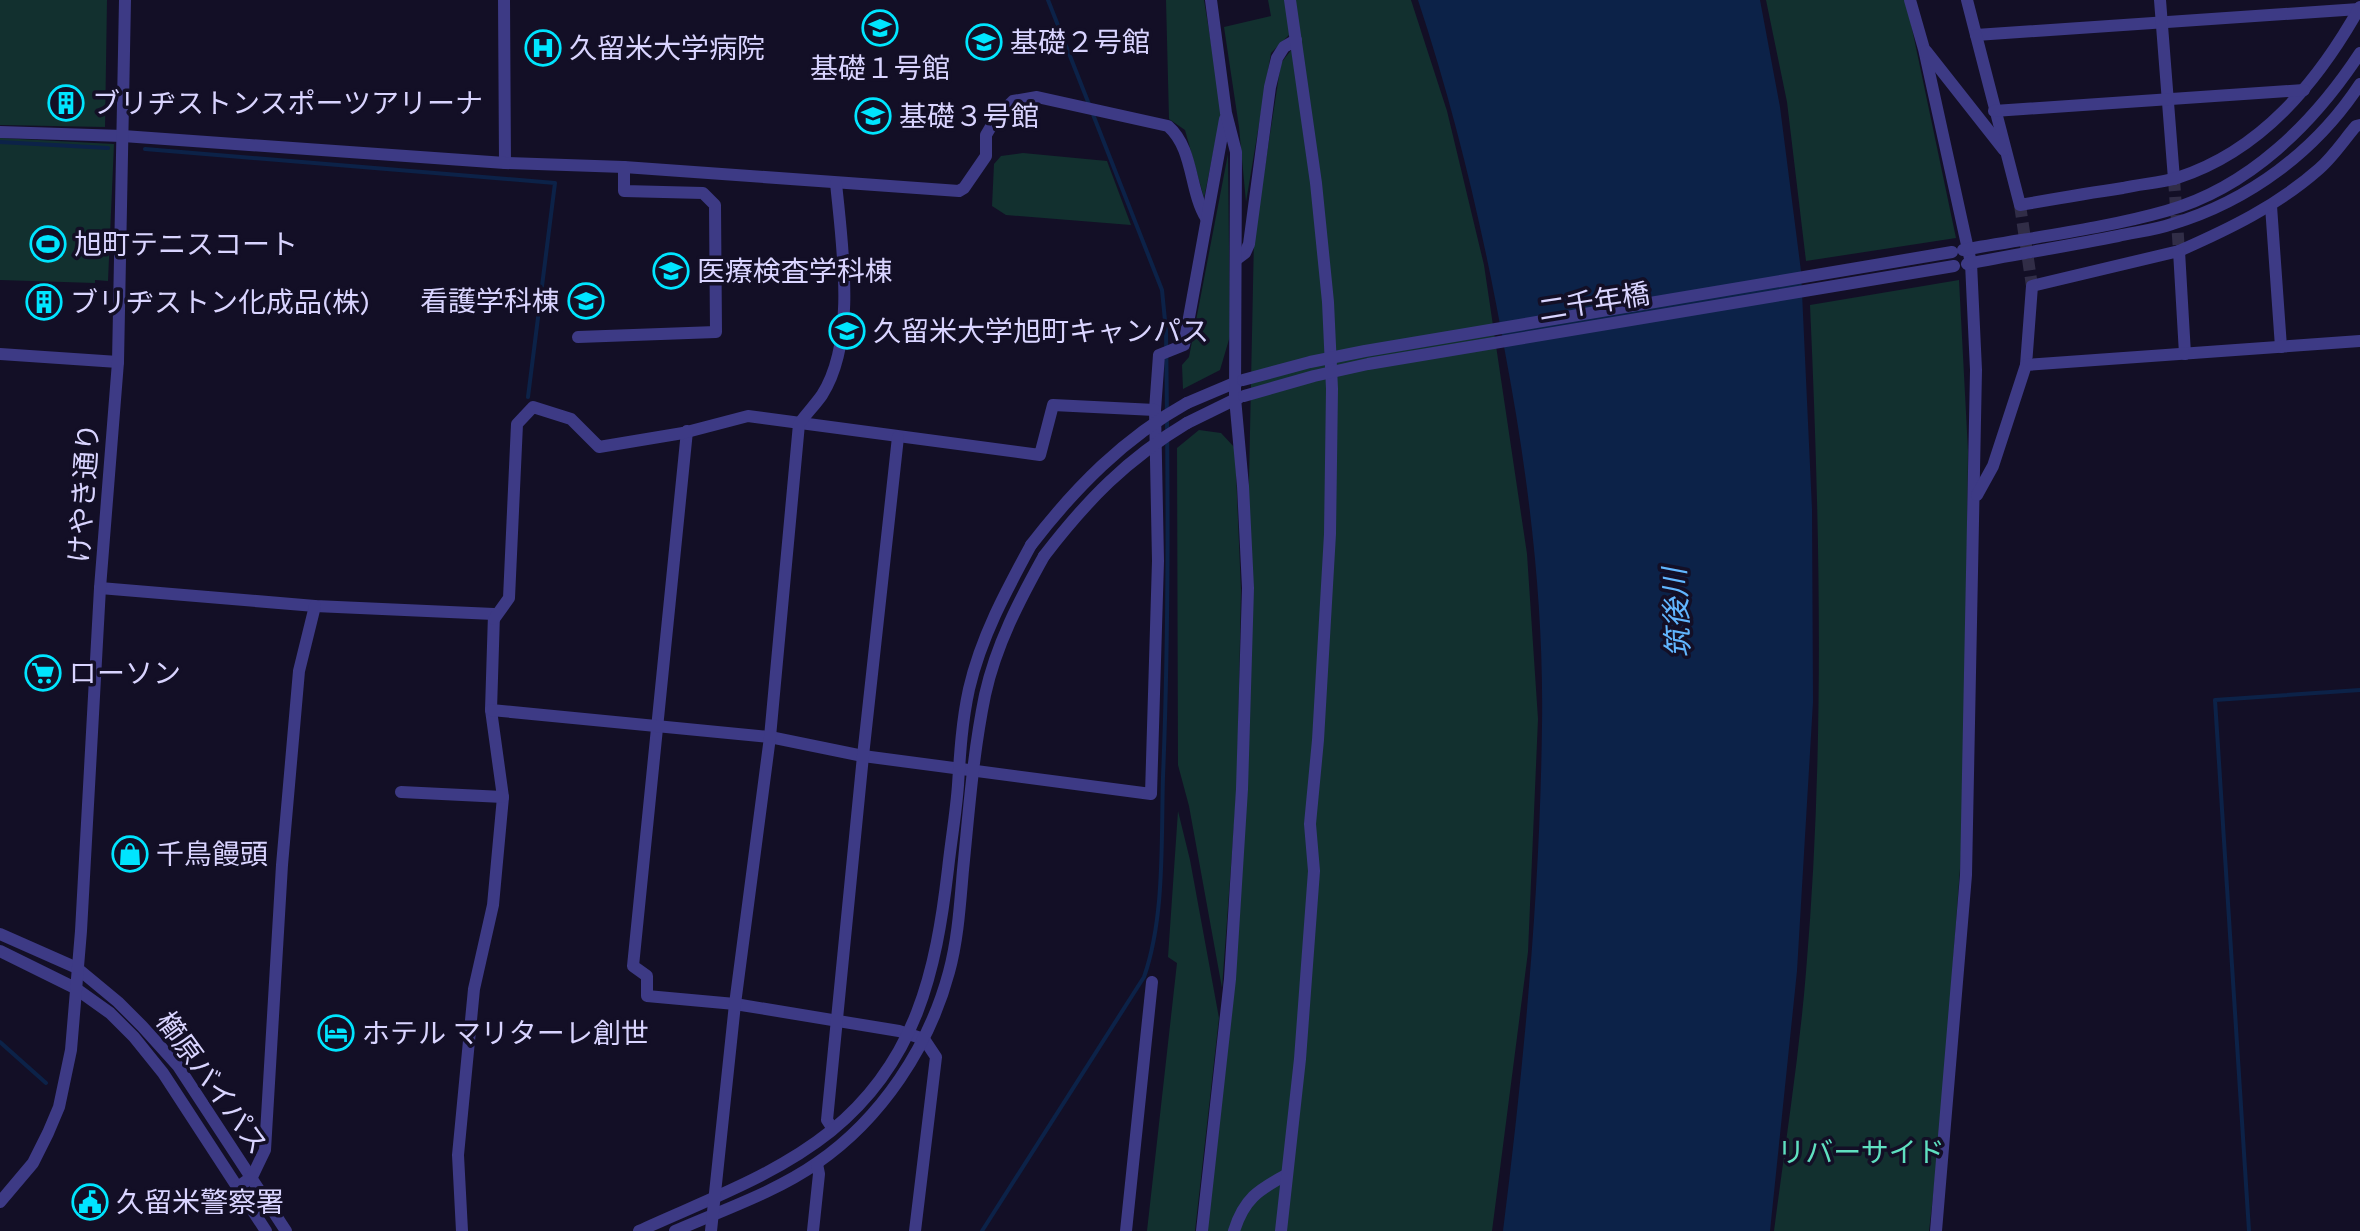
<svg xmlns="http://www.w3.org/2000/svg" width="2360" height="1231" font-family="Karla,'Noto Sans JP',sans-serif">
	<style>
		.green { fill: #12302f }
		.water { fill: #0c2248 }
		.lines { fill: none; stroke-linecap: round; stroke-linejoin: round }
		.stream { stroke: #0c2248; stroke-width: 4 }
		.minor-tunnel { stroke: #312d47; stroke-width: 12; stroke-dasharray: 12 6; stroke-linecap: butt }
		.minor { stroke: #3d3a85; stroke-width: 12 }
		.minor-bridge { stroke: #3d3a85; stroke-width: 12 }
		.labels { text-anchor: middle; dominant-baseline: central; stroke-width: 7; stroke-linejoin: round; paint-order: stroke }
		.poi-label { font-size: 28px; fill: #d9d4ff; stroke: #130f26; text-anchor: start }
		.street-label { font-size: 28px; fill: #d9d4ff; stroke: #130f26 }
		.park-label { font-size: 28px; fill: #5fe0c0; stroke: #130f26 }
		.water-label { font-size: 30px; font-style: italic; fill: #62b6ff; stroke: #130f26 }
	</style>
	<rect width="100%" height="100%" fill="#130f26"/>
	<g class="green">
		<polygon points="0,0 107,0 105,127 0,125"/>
		<polygon points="1166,0 1204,0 1222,109 1204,198 1185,130 1169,119"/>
		<polygon points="1268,0 1286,0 1291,33 1271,53 1246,202 1239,127 1224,27 1271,16"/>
		<polygon points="1295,0 1411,0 1447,111 1484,265 1527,554 1538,719 1528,952 1492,1231 1201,1231 1243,773 1254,237 1281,63 1292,49"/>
		<polygon points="1766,0 1906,0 1956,238 1806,261 1787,102"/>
		<polygon points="0,138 114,144 108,281 95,280 95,283 0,280"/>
		<polygon points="1023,153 1107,161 1131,225 1006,215 992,206 994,164 1001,156"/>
		<polygon points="1228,154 1230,336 1220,370 1183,389 1182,365 1189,357"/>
		<path d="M1959 280 1968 451 1964 814 1941 1128 1929 1231H1774C1785 1145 1799 1058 1806 972 1825 750 1820 527 1810 305Z"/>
		<polygon points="1199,430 1221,433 1235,448 1241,591 1237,785 1222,988 1189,806 1178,765 1177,448"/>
		<polygon points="1178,811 1190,860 1219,1018 1195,1231 1147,1231 1177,963 1168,957"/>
	</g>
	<path class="water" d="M1418 0H1760L1780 107 1801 271 1812 509 1813 702 1797 971 1770 1231H1503C1524 1064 1540 894 1542 725 1544 601 1528 474 1505 352 1484 233 1456 115 1418 0Z"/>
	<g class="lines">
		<g class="stream">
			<polyline points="0,142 108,148"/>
			<polyline points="145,149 555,183 528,397"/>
			<polyline points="0,1042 46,1083"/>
			<path d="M982 1231 1144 977C1165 917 1161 841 1163 777 1169 628 1168 481 1166 331L1162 290 1048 0"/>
			<polyline points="2249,1231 2215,700 2360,690"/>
		</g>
		<g class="minor-tunnel">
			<polyline points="2174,179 2179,251"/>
			<polyline points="2020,205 2032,286"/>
		</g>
		<g class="minor">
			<polyline points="504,0 505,163"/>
			<polyline points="1910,0 1924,49 1971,263 1976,370 1966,875 1936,1231"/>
			<polyline points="1967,0 1976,35 2359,9"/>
			<polyline points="2160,0 2174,179"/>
			<path d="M1976 35 2020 205C2054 199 2089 193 2123 188 2140 184 2160 183 2177 178 2261 151 2318 82 2360 7"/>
			<polyline points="1926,51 2004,150"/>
			<polyline points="1994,111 2304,90"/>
			<path d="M0 132 123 136 505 163 624 167 959 191 964 188 986 156V135L996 118 1013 101 1037 97 1168 126C1194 149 1189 190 1206 218"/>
			<polyline points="2271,206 2281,347"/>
			<path d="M1963 250C2028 238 2103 229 2166 211 2249 188 2314 123 2360 53"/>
			<path d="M2179 251C2229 229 2277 206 2319 169 2333 157 2344 140 2356 126L2360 125"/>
			<polyline points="1237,259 1245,253 1249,244 1270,87 1277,58 1284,47 1296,40"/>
			<path d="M1967 264C2017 254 2068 246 2118 236 2136 232 2155 230 2172 224 2249 201 2316 151 2360 84"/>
			<polyline points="578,337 716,332 715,205 703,193 624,191 624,167"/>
			<polyline points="0,354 118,362"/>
			<polyline points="2026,365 2032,286 2179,251 2185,354"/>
			<polyline points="1187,403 1239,381"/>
			<polyline points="1155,410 1159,355 1184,345 1225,119"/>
			<polyline points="1187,423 1240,397"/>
			<polyline points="687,431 633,966 647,976 647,996 735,1004 899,1031 924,1039 936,1057 915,1231"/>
			<polyline points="1977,495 1993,466 2026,365 2360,341"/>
			<polyline points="100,588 315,606 494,614 491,710 503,797 493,905 474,989 458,1155 462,1231"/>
			<polyline points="491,710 770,737 863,756 1151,794 1158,561 1155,410 1053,405 1040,455 748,416 683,433 599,447 571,419 533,407 517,424 509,598 494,619"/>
			<polyline points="401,792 503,797"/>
			<polyline points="0,934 77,968 118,1002 142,1026 178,1066 286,1231"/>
			<polyline points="0,951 75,988 110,1013 134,1037 163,1073 266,1231"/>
			<polyline points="833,1129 827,1120 863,756 898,437"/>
			<polyline points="238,1187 252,1177 265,1150 282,865 299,671 315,606"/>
			<polyline points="0,1202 33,1163 48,1133 59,1107 71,1050 81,931 100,588 118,362 125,0"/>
			<path d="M639 1231C704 1201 775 1176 831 1131 916 1062 936 972 948 869 951 841 956 813 958 785 960 753 962 721 969 689 981 637 1006 591 1031 545"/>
			<path d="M675 1231C720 1211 776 1192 817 1163 881 1119 929 1047 949 972 958 939 960 904 963 870 969 811 973 753 985 695 996 645 1019 601 1044 556"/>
			<path d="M711 1231 735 1004 770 737 799 424C806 414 815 405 822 395 857 340 842 245 836 183"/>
			<polyline points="813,1231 819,1174 817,1164"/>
			<polyline points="1126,1231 1152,982"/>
			<polyline points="1202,1231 1230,979 1242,789 1248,588 1243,486 1235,398 1236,152 1226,113 1211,0"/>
			<path d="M1234 1231C1244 1199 1258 1190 1286 1175"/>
			<polyline points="1281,1231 1300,1059 1314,871 1310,824 1318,740 1330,534 1332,389 1328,302 1316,183 1290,0"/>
		</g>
		<g class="minor-bridge">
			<polyline points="1243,380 1310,362 1365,351 1952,252"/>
			<polyline points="1244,396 1314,376 1368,364 1954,266"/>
			<path d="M1031 545C1075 488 1124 438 1187 403"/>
			<path d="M1044 556C1087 500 1127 459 1187 423"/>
		</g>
	</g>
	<defs>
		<symbol id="university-ring" viewBox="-11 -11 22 22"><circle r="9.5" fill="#130f26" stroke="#00e5ff" stroke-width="1.5"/><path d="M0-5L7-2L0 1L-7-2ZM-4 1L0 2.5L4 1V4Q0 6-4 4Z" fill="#00e5ff"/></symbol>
		<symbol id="hospital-ring" viewBox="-11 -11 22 22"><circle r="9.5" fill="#130f26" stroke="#00e5ff" stroke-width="1.5"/><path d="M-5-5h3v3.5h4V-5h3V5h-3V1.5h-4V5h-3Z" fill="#00e5ff"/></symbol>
		<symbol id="building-ring" viewBox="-11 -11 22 22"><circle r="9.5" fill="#130f26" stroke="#00e5ff" stroke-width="1.5"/><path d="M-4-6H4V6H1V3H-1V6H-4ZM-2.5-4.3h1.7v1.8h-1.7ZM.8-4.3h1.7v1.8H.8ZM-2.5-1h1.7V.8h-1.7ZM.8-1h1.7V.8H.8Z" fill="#00e5ff"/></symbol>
		<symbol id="stadium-ring" viewBox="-11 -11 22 22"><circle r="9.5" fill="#130f26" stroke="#00e5ff" stroke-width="1.5"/><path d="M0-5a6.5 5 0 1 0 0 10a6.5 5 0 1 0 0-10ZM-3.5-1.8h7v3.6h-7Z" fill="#00e5ff"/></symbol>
		<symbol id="supermarket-ring" viewBox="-11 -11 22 22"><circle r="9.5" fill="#130f26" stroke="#00e5ff" stroke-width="1.5"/><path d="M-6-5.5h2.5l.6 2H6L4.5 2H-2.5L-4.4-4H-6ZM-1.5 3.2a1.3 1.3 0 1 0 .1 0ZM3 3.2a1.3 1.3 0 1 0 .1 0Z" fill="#00e5ff"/></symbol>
		<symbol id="shop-ring" viewBox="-11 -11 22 22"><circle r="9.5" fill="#130f26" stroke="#00e5ff" stroke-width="1.5"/><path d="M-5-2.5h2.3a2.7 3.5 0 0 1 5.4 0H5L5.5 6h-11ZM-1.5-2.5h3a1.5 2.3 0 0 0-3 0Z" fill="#00e5ff"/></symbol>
		<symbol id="hotel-ring" viewBox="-11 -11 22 22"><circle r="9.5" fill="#130f26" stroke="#00e5ff" stroke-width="1.5"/><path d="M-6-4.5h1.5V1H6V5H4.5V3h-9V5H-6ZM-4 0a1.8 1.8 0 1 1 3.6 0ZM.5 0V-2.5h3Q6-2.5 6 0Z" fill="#00e5ff"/></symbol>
		<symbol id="civic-ring" viewBox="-11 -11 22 22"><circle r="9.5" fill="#130f26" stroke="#00e5ff" stroke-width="1.5"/><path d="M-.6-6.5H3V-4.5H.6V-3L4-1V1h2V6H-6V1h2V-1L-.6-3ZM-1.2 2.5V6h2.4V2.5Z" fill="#00e5ff"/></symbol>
	</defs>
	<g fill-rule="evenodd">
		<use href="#university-ring" x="860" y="8" width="40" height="40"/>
		<use href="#university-ring" x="964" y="22" width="40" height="40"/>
		<use href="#hospital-ring" x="523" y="28" width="40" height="40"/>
		<use href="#building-ring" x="46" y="83" width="40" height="40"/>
		<use href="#university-ring" x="853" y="96" width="40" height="40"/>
		<use href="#stadium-ring" x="28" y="224" width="40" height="40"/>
		<use href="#university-ring" x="651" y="251" width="40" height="40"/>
		<use href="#university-ring" x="566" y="281" width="40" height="40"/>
		<use href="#building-ring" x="24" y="282" width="40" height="40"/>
		<use href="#university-ring" x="827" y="311" width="40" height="40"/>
		<use href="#supermarket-ring" x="23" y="653" width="40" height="40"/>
		<use href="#shop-ring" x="110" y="834" width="40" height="40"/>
		<use href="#hotel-ring" x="316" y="1013" width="40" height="40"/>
		<use href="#civic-ring" x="70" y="1182" width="40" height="40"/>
	</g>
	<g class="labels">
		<g class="poi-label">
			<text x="1010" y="42">基礎２号館</text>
			<text x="569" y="48">久留米大学病院</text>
			<text x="880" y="68" text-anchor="middle">基礎１号館</text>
			<text x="92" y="103">ブリヂストンスポーツアリーナ</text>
			<text x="899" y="116">基礎３号館</text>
			<text x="74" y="244">旭町テニスコート</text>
			<text x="697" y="271">医療検査学科棟</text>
			<text x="560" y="301" text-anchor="end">看護学科棟</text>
			<text x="70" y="302">ブリヂストン化成品(株)</text>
			<text x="873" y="331">久留米大学旭町キャンパス</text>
			<text x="69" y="673">ローソン</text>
			<text x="156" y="854">千鳥饅頭</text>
			<text x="362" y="1033">ホテル マリターレ創世</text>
			<text x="116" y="1202">久留米警察署</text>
		</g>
		<g class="street-label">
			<text transform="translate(1594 302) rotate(-9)">二千年橋</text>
			<text transform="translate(84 493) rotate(-86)">けやき通り</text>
			<text transform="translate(212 1083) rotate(54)">櫛原バイパス</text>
		</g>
		<g class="park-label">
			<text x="1861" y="1152">リバーサイド</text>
		</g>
		<g class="water-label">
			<text transform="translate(1677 613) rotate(-93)">筑後川</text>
		</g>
	</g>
</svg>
